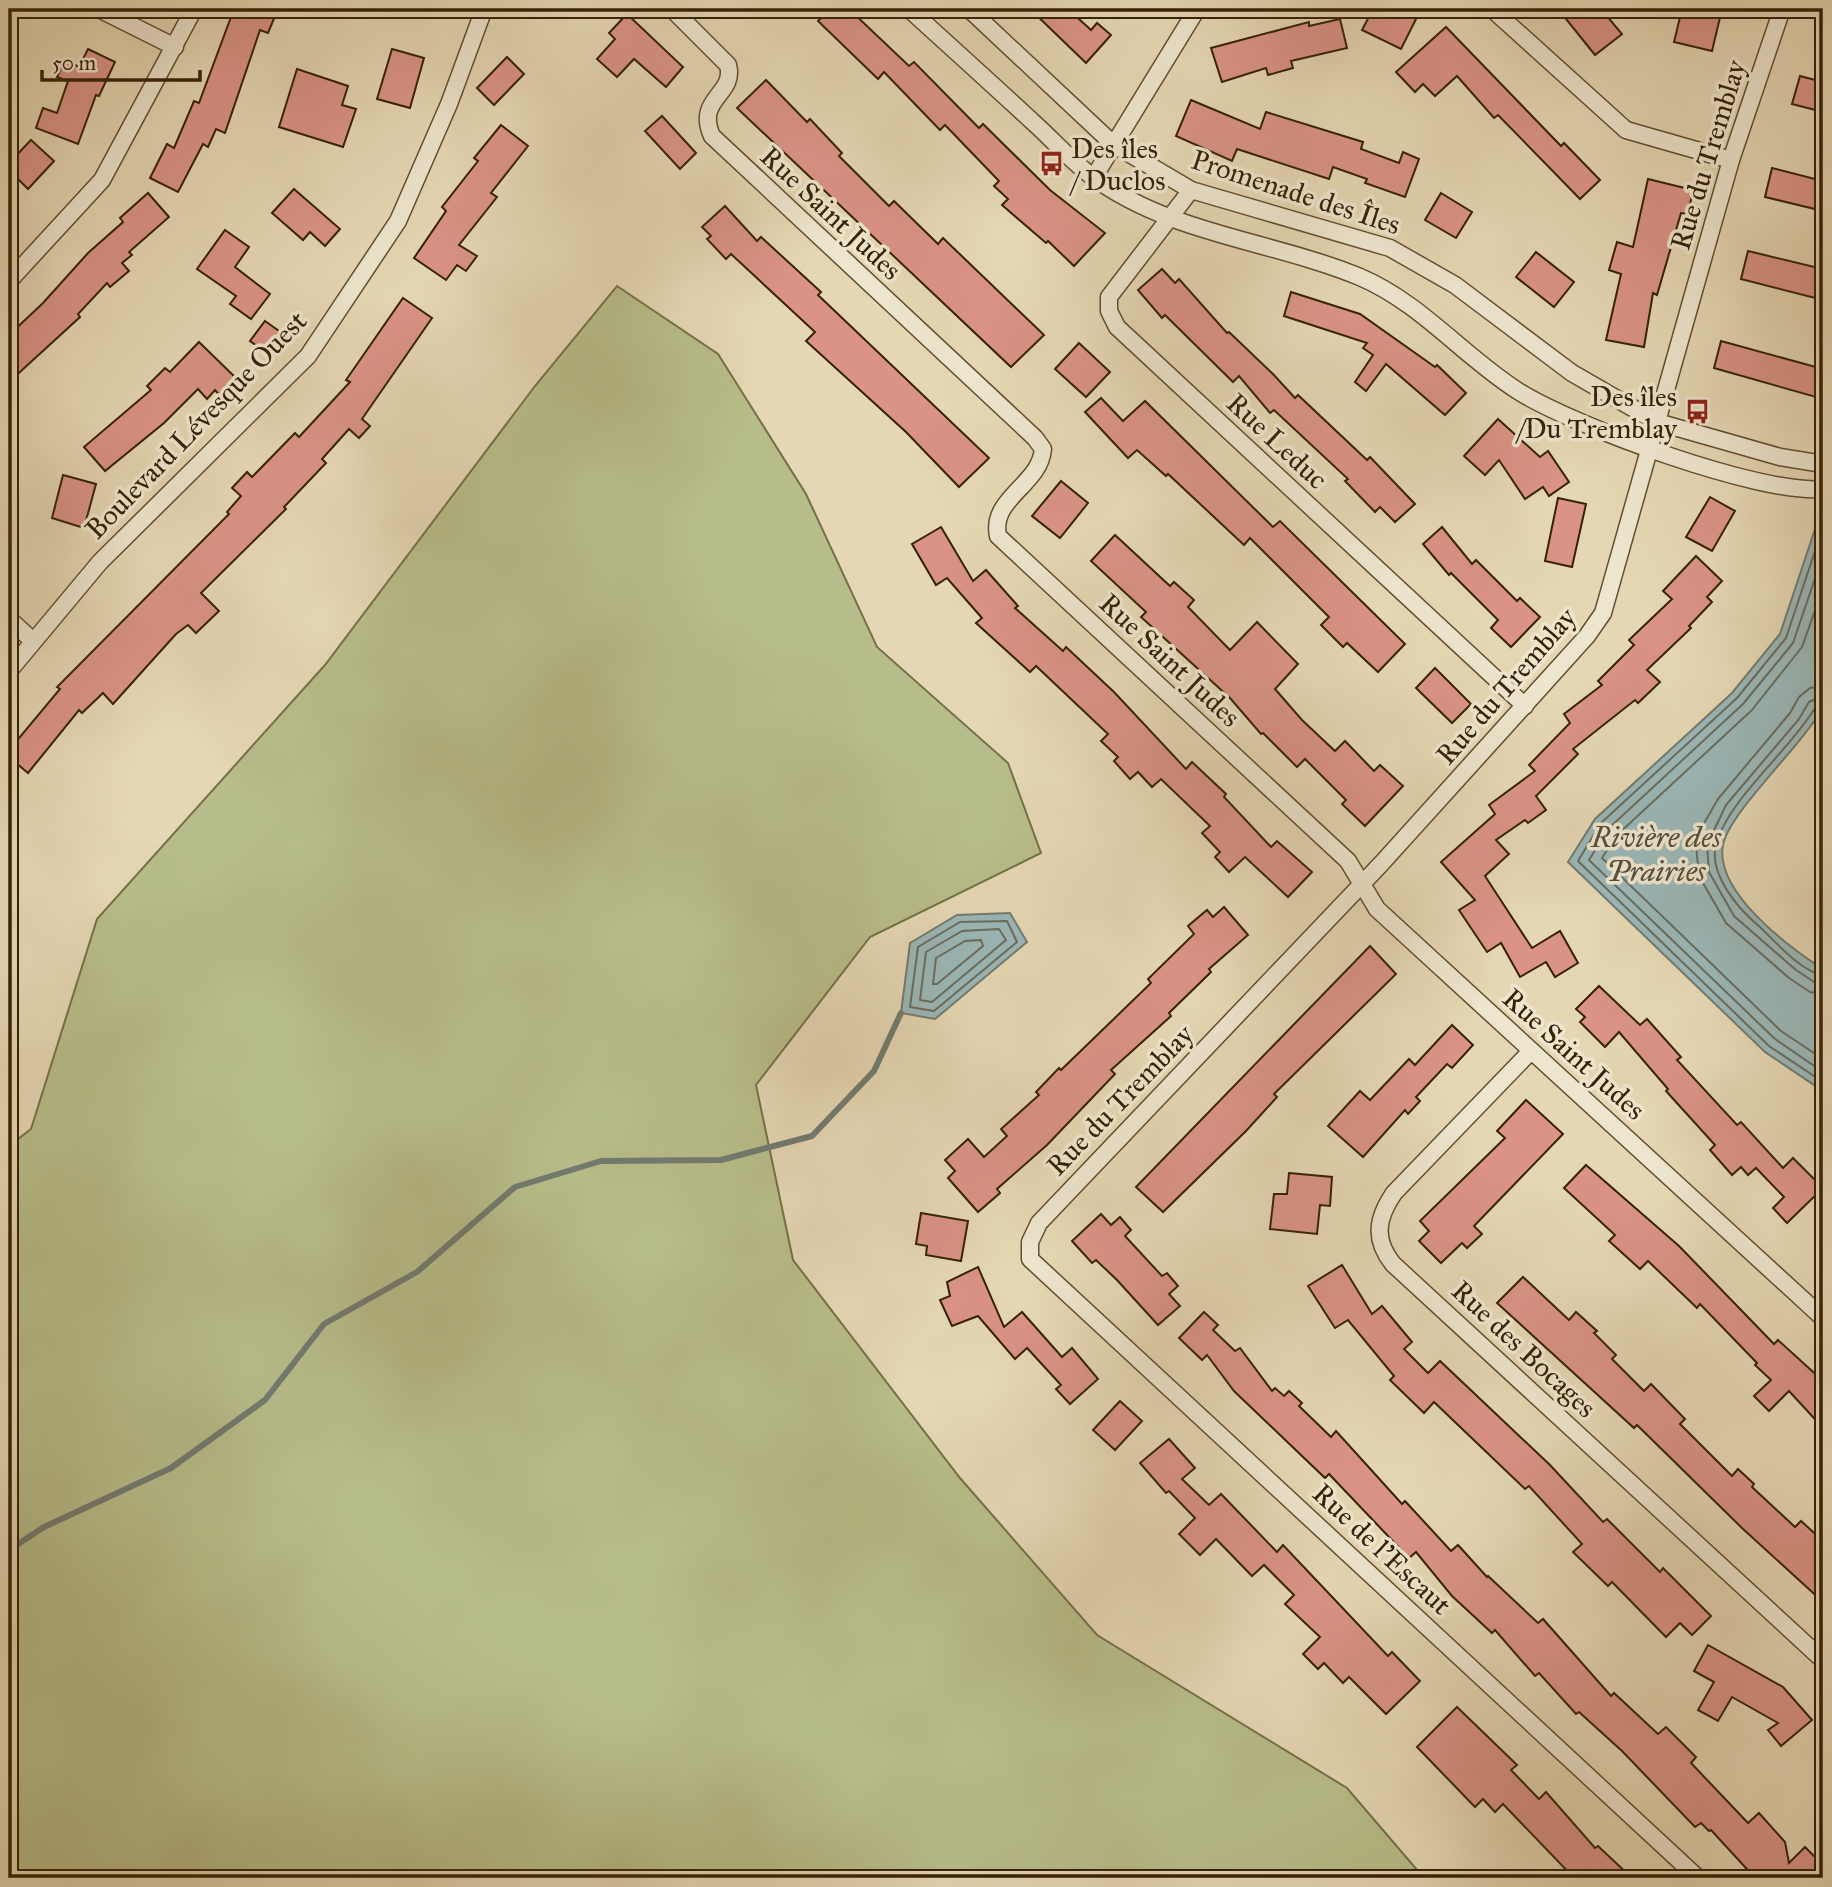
<svg xmlns="http://www.w3.org/2000/svg" width="1832" height="1887" font-family="'IM FELL Great Primer',serif">
	<style>
		.green { fill: #b7bd8a; stroke: #767048; stroke-width: 2 }
		.water { fill: #9bb7b7; stroke: #727b70; stroke-width: 2 }
		.lines { fill: none; stroke-linecap: round; stroke-linejoin: round }
		.shore { stroke: #686c5e; stroke-width: 2 }
		.stream { stroke: #727b70; stroke-width: 6 }
		.building { fill: #da9386; stroke: #352205; stroke-width: 2 }
		.street-casing { stroke: #614f30; stroke-width: 19 }
		.street { stroke: #eee5ce; stroke-width: 16 }
		.labels { text-anchor: middle; dominant-baseline: central; stroke-width: 7; stroke-linejoin: round; paint-order: stroke }
		.poi-label { font-size: 28px; fill: #352205; stroke: #eee5ce; text-anchor: start }
		.street-label { font-size: 28px; fill: #352205; stroke: #eee5ce }
		.water-label { font-size: 30px; font-style: italic; fill: #544f3a; stroke: #eee5ce }
	</style>
	<rect width="100%" height="100%" fill="#e5d7b3"/>
	<filter id="stains"><feTurbulence type="fractalNoise" baseFrequency=".00286" numOctaves="4"/><feColorMatrix values="0 0 0 0 .2 0 0 0 0 .09 0 0 0 0 .02 0 0 0 .5 -.17"/></filter>
	<radialGradient id="worn" r=".72"><stop offset=".6" stop-color="#630" stop-opacity="0"/><stop offset="1" stop-color="#630" stop-opacity=".3"/></radialGradient>
	<path class="green" d="M617 286 718 354 806 494 877 647 1008 763 1041 853 870 937 756 1085 793 1260 960 1478 1097 1635 1347 1788 1424 1878H9V1146L31 1129 97 919 325 665 535 386Z"/>
	<g class="water">
		<path d="M1823 505V707C1803 745 1729 812 1723 845 1714 892 1789 947 1823 969V1091L1765 1052 1568 862 1595 819 1732 693 1780 634Z"/>
		<path d="M1010 913 1027 942 935 1019 901 1013 910 943 957 915Z"/>
	</g>
	<g class="lines">
		<g class="shore">
			<path d="M1823 527 1786 638 1737 698 1601 823 1578 861 1769 1046 1823 1082"/>
			<path d="M1823 555 1793 643 1743 704 1608 829 1589 860 1775 1039 1823 1072"/>
			<path d="M1823 588 1802 647 1752 710 1616 836 1602 858 1781 1031 1823 1059"/>
			<path d="M1823 686 1810 688 1799 697 1790 713 1718 799 1699 832 1696 845 1699 876 1726 923 1789 978 1810 992 1823 994"/>
			<path d="M1823 696 1809 702 1799 719 1726 805 1707 845 1709 872 1734 916 1796 970 1814 982 1823 984"/>
			<path d="M1823 705 1815 708C1789 751 1732 796 1717 841 1706 872 1738 909 1760 927 1776 942 1801 972 1823 975"/>
			<path d="M1007 921 1017 942 934 1011 910 1007 918 947 960 922Z"/>
			<path d="M999 929 1006 940 932 1002 920 1000 926 952 962 931Z"/>
			<path d="M981 940 983 946 937 984H933L936 958 965 941Z"/>
		</g>
		<path class="stream" d="M9 1550 44 1527 171 1468 265 1400 324 1324 417 1272 515 1187 601 1161 721 1160 812 1136 874 1071 901 1013"/>
	</g>
	<g class="building">
		<path d="M234 9H278L268 33 260 30 225 133 216 129 208 147 203 144 178 192 150 178 167 144 174 148 194 101 199 103Z"/>
		<path d="M831 9H849L909 66 914 62 979 128 983 124 1050 190 1105 233 1074 266 1048 241 1046 243 1002 205 1008 199 994 186 999 181 945 125 940 130 884 72 878 79 818 21Z"/>
		<path d="M1030 9H1068L1091 30 1097 23 1111 35 1086 63Z"/>
		<path d="M1373 9H1421L1401 49 1362 30Z"/>
		<path d="M1558 9H1601L1622 34 1595 55Z"/>
		<path d="M1682 9H1722L1712 51 1674 42Z"/>
		<path d="M627 14 683 67 666 87 634 59 617 77 597 59 615 39 609 33Z"/>
		<path d="M1340 19 1347 48 1291 61 1293 68 1268 75 1266 68 1222 82 1211 48 1309 22V26Z"/>
		<path d="M1446 27 1561 146 1564 143 1600 180 1580 199 1498 115 1494 118 1457 76 1435 96 1423 84 1415 92 1396 72Z"/>
		<path d="M88 49 115 62 99 96 96 95 78 144 36 128 43 108 57 113 68 81 57 77 65 60 79 67Z"/>
		<path d="M392 49 424 58 410 108 377 99Z"/>
		<path d="M507 57 524 74 494 105 477 88Z"/>
		<path d="M297 69 348 86 342 105 356 109 343 147 279 127Z"/>
		<path d="M1800 76 1823 82V112L1792 104Z"/>
		<path d="M766 80 807 122 810 119 842 153 839 156 889 206 894 201 938 244 943 238 1044 335 1011 367 737 108Z"/>
		<path d="M1191 100 1260 129 1266 112 1363 142 1361 149 1399 163 1403 152 1419 159 1405 197 1365 183 1367 179 1333 167 1329 179 1237 149 1232 161 1176 136Z"/>
		<path d="M662 116 696 153 680 169 645 131Z"/>
		<path d="M501 125 528 146 491 193 497 197 459 245 477 256 466 271 457 265 446 280 414 258 446 211 442 207 478 161 474 158Z"/>
		<path d="M31 140 54 161 28 189 9 170V163Z"/>
		<path d="M1772 168 1823 181V211L1765 197Z"/>
		<path d="M1648 179 1693 190 1688 214 1681 213 1657 295 1653 293 1644 347 1606 340 1621 274 1609 270 1617 242 1633 247Z"/>
		<path d="M294 189 340 229 325 246 310 232 303 240 272 213Z"/>
		<path d="M148 193 169 217 129 252 132 255 122 263 129 271 110 287 107 283 78 314 80 317 9 382V335L43 303 88 253 123 222 120 218Z"/>
		<path d="M1441 193 1472 212 1456 238 1425 220Z"/>
		<path d="M725 206 757 241 761 237 821 292 818 295 989 458 959 487 906 432 806 341 815 332 731 254 726 259 707 239 711 236 702 227Z"/>
		<path d="M225 230 249 247 235 267 270 294 251 319 230 304 236 296 197 269Z"/>
		<path d="M1748 251 1823 269V300L1741 279Z"/>
		<path d="M1536 252 1574 282 1554 307 1516 277Z"/>
		<path d="M1162 269 1175 283 1179 279 1227 333 1229 332 1273 374 1295 398 1298 395 1367 460 1370 457 1415 504 1395 522 1380 507 1375 512 1345 481 1348 479 1274 410 1270 413 1239 376 1233 382 1165 315 1162 318 1138 290Z"/>
		<path d="M1291 292 1360 314 1435 367 1437 365 1466 393 1445 415 1386 364 1366 391 1355 382 1373 355 1363 348 1367 343 1284 316Z"/>
		<path d="M403 298 432 318 362 419 370 426 359 438 349 429 322 459 326 463 284 507 286 509 201 593 219 611 196 633 188 625 176 634 113 704 103 693 82 713 79 710 28 773 9 757V750L60 689 57 687 229 514 227 512 241 496 232 488 247 472 252 477 295 433 299 437 350 382 346 380Z"/>
		<path d="M265 321 286 336 271 356 250 341Z"/>
		<path d="M1721 341 1823 369V399L1714 368Z"/>
		<path d="M199 342 237 379 220 396 215 390 207 399 198 389 164 423 105 471 84 447 151 390 147 386 165 368 170 372Z"/>
		<path d="M1079 343 1110 372 1086 397 1055 369Z"/>
		<path d="M1101 398 1123 421 1145 401 1273 527 1280 521 1405 644 1378 672 1347 643 1343 647 1321 625 1329 617 1250 538 1244 545 1168 474 1166 476 1137 450 1128 458 1085 412Z"/>
		<path d="M1498 419 1540 457 1548 451 1569 482 1549 496 1543 487 1525 499 1499 460 1485 475 1464 456Z"/>
		<path d="M63 475 96 484 84 528 52 518Z"/>
		<path d="M1061 481 1088 503 1060 538 1032 516Z"/>
		<path d="M1710 497 1735 511 1712 551 1686 537Z"/>
		<path d="M1558 498 1586 504 1572 567 1545 561Z"/>
		<path d="M941 527 973 581 986 570 1018 606 1015 608 1063 651 1066 647 1114 692 1186 769 1192 762 1226 794 1224 797 1271 847 1277 841 1312 872 1288 897 1245 857 1229 872 1215 857 1220 852 1202 833 1210 826 1161 779 1152 787 1138 772 1130 779 1114 761 1118 757 1101 741 1108 734 1036 666 1030 672 976 623 982 618 947 578 936 585 912 544Z"/>
		<path d="M1442 527 1472 564 1476 560 1517 601 1520 598 1540 617 1511 647 1491 628 1498 620 1451 573 1449 575 1423 544Z"/>
		<path d="M1115 535 1170 586 1174 582 1194 600 1188 607 1230 650 1257 622 1298 664 1275 689 1302 720 1335 751 1345 741 1374 771 1380 765 1403 786 1365 826 1342 804 1346 800 1305 759 1297 767 1263 733 1261 734 1230 698 1141 617 1146 612 1091 561Z"/>
		<path d="M1696 556 1722 581 1707 597 1712 602 1689 626 1691 628 1647 670 1660 682 1638 703 1635 700 1573 749 1578 754 1536 796 1546 810 1528 823 1525 820 1496 840 1509 854 1485 876 1532 948 1560 931 1578 963 1555 977 1546 962 1520 977 1501 943 1487 952 1459 910 1475 900 1441 862 1495 814 1489 805 1535 771 1529 765 1570 723 1564 714 1602 685 1598 681 1634 645 1629 640 1672 599 1663 591Z"/>
		<path d="M1435 668 1471 704 1452 723 1416 688Z"/>
		<path d="M1224 907 1248 935 1209 969 1211 972 1169 1013 1171 1016 1111 1070 1115 1074 1047 1145 997 1189 1000 1193 978 1212 948 1178 955 1171 945 1160 968 1139 984 1157 1007 1136 1001 1129 1039 1095 1036 1092 1059 1068 1061 1070 1151 983 1148 979 1194 934 1188 926 1207 910 1213 917Z"/>
		<path d="M1370 946 1396 974 1274 1094 1277 1097 1246 1131 1163 1212 1136 1187Z"/>
		<path d="M1599 986 1640 1025 1647 1019 1681 1057 1677 1060 1737 1125 1741 1122 1783 1168 1793 1158 1823 1188 1787 1223 1773 1208 1784 1197 1756 1168 1748 1175 1741 1167 1732 1175 1710 1150 1715 1145 1666 1091 1668 1089 1619 1032 1605 1047 1580 1022 1585 1017 1576 1009Z"/>
		<path d="M1452 1025 1473 1045 1452 1068 1447 1064 1416 1097 1420 1101 1408 1114 1405 1110 1363 1157 1328 1126 1360 1091 1370 1100 1409 1059 1415 1065Z"/>
		<path d="M1526 1100 1563 1134 1474 1226 1482 1234 1467 1248 1462 1243 1441 1263 1419 1241 1429 1231 1420 1221 1505 1138 1497 1131Z"/>
		<path d="M1586 1165 1679 1246 1774 1344 1778 1340 1823 1381V1428L1789 1391 1769 1411 1754 1396 1771 1380 1755 1365 1757 1363 1700 1304 1697 1308 1648 1261 1640 1269 1609 1241 1615 1235 1564 1188Z"/>
		<path d="M1289 1173 1332 1177 1330 1206 1320 1205 1317 1234 1270 1229 1274 1194H1287Z"/>
		<path d="M921 1213 968 1221 961 1261 926 1255 927 1246 916 1244Z"/>
		<path d="M1101 1214 1111 1225 1120 1217 1131 1230 1125 1236 1162 1276 1167 1273 1178 1286 1169 1294 1180 1306 1158 1325 1117 1280 1096 1260 1092 1263 1072 1241Z"/>
		<path d="M1342 1265 1372 1314 1382 1306 1412 1342 1404 1349 1428 1373 1440 1361 1550 1465 1603 1522 1607 1519 1660 1572 1663 1568 1711 1616 1692 1635 1680 1623 1666 1637 1612 1582 1608 1586 1573 1552 1582 1544 1529 1486 1525 1489 1434 1402 1424 1413 1390 1380 1394 1376 1348 1320 1335 1328 1308 1286Z"/>
		<path d="M978 1267 1004 1327 1022 1312 1062 1357 1072 1348 1098 1379 1070 1404 1056 1389 1061 1385 1027 1348 1015 1359 978 1316 952 1326 940 1300 950 1296 947 1282Z"/>
		<path d="M1523 1277 1569 1320 1576 1312 1597 1331 1594 1333 1616 1355 1612 1359 1644 1391 1651 1384 1685 1419 1680 1424 1732 1476 1738 1469 1754 1484 1752 1487 1795 1527 1801 1521 1823 1541V1602L1743 1529 1637 1425 1634 1428 1497 1303Z"/>
		<path d="M1204 1312 1218 1325 1213 1330 1235 1351 1240 1348 1272 1391 1275 1388 1284 1396 1289 1391 1302 1403 1299 1406 1331 1437 1336 1431 1402 1504 1405 1501 1451 1551 1458 1545 1487 1577 1488 1576 1538 1623 1543 1619 1611 1696 1614 1693 1658 1734 1666 1727 1696 1757 1691 1763 1748 1823 1759 1813 1785 1842 1789 1863 1805 1847 1823 1865 1811 1878H1755L1711 1830 1709 1831 1701 1823 1695 1827 1622 1751 1579 1712 1576 1714 1539 1673 1535 1676 1495 1630 1492 1633 1452 1596 1416 1552 1409 1558 1329 1474 1325 1478 1234 1391 1207 1355 1202 1360 1179 1338Z"/>
		<path d="M1120 1401 1142 1421 1115 1450 1093 1430Z"/>
		<path d="M1169 1439 1195 1468 1182 1479 1209 1505 1221 1494 1277 1552 1283 1545 1388 1656 1392 1652 1420 1681 1386 1714 1349 1677 1343 1683 1324 1663 1318 1669 1303 1654 1320 1637 1285 1604 1294 1595 1264 1565 1252 1576 1216 1539 1200 1555 1179 1534 1195 1518 1169 1491 1166 1493 1140 1463Z"/>
		<path d="M1708 1645 1783 1687 1812 1720 1781 1746 1768 1730 1778 1723 1732 1697 1718 1721 1698 1710 1714 1682 1694 1671Z"/>
		<path d="M1457 1707 1517 1765 1511 1770 1539 1799 1546 1792 1595 1848 1598 1846 1632 1878H1574L1503 1804 1495 1812 1483 1799 1475 1807 1417 1747Z"/>
	</g>
	<g class="lines">
		<defs>
			<g id="street">
				<path d="M99 9 175 47"/>
				<path d="M672 9 728 65C736 95 695 98 712 136L1035 438 1043 449C1040 485 990 498 998 536L1348 861 1377 909 1823 1318"/>
				<path d="M909 9C951 47 993 85 1034 123 1054 141 1072 162 1093 177 1170 234 1273 241 1360 277 1421 303 1463 356 1518 391 1573 426 1761 495 1823 489"/>
				<path d="M969 9 1113 144 1191 190 1390 248 1455 285 1572 373 1657 422 1780 457 1823 464"/>
				<path d="M1492 9 1626 130 1731 160"/>
				<path d="M1094 177 1197 9"/>
				<path d="M1191 190 1109 297V311L1117 327 1525 706"/>
				<path d="M9 281 102 180 194 9"/>
				<path d="M9 619 33 641"/>
				<path d="M9 671 100 562 308 356 398 221 449 104 484 9"/>
				<path d="M1531 1051 1394 1193C1377 1218 1373 1239 1393 1264L1823 1660"/>
				<path d="M1698 1878 1030 1259V1242L1039 1223 1381 864 1587 636 1603 613 1731 160 1782 9"/>
			</g>
		</defs>
		<use href="#street" class="street-casing"/>
		<use href="#street" class="street"/>
	</g>
	<defs>
		<symbol id="bus-bare" viewBox="-9 -9 18 18"><path d="M-5-6H5V4H4V6H2V4H-2V6H-4V4H-5ZM-3.5-4V0h7V-4ZM-3.5 1.2v1.5H-2V1.2ZM2 1.2v1.5H3.5V1.2Z" fill="#8f2418" stroke="#eee5ce" stroke-width="2.5" paint-order="stroke"/></symbol>
	</defs>
	<g fill-rule="evenodd">
		<use href="#bus-bare" x="1034" y="146" width="35" height="35"/>
		<use href="#bus-bare" x="1680" y="394" width="35" height="35"/>
	</g>
	<g class="labels">
		<g class="poi-label">
			<text x="1071" y="148">Des îles<tspan x="1071" dy="32">/ Duclos</tspan></text>
			<text x="1677" y="396" text-anchor="end">Des îles<tspan x="1677" dy="32">/Du Tremblay</tspan></text>
		</g>
		<g class="street-label">
			<text transform="translate(1708 155) rotate(-73)">Rue du Tremblay</text>
			<text transform="translate(1296 192) rotate(18)">Promenade des Îles</text>
			<text transform="translate(831 213) rotate(43)">Rue Saint Judes</text>
			<text transform="translate(196 425) rotate(-46)">Boulevard Lévesque Ouest</text>
			<text transform="translate(1277 441) rotate(43)">Rue Leduc</text>
			<text transform="translate(1170 660) rotate(43)">Rue Saint Judes</text>
			<text transform="translate(1506 686) rotate(-49)">Rue du Tremblay</text>
			<text transform="translate(1574 1054) rotate(42)">Rue Saint Judes</text>
			<text transform="translate(1120 1100) rotate(-46)">Rue du Tremblay</text>
			<text transform="translate(1524 1349) rotate(43)">Rue des Bocages</text>
			<text transform="translate(1382 1549) rotate(43)">Rue de l'Escaut</text>
		</g>
		<g class="water-label">
			<text x="1656" y="837">Rivière des<tspan x="1656" dy="34">Prairies</tspan></text>
		</g>
	</g>
	<rect width="1832" height="1887" fill="none" stroke="#e5d7b3" stroke-width="35"/>
	<rect x="10" y="10" width="1811" height="1866" fill="none" stroke="#352205" stroke-width="3.5"/>
	<rect x="18" y="18" width="1797" height="1852" fill="none" stroke="#352205" stroke-width="2"/>
	<path d="M42 70v10h158v-10" fill="none" stroke="#352205" stroke-width="3.5"/>
	<text x="52" y="70" font-size="21" fill="#352205" stroke="#eee5ce" stroke-width="5" paint-order="stroke">50 m</text>
	<rect width="100%" height="100%" filter="url(#stains)"/>
	<rect width="100%" height="100%" fill="url(#worn)"/>
</svg>
